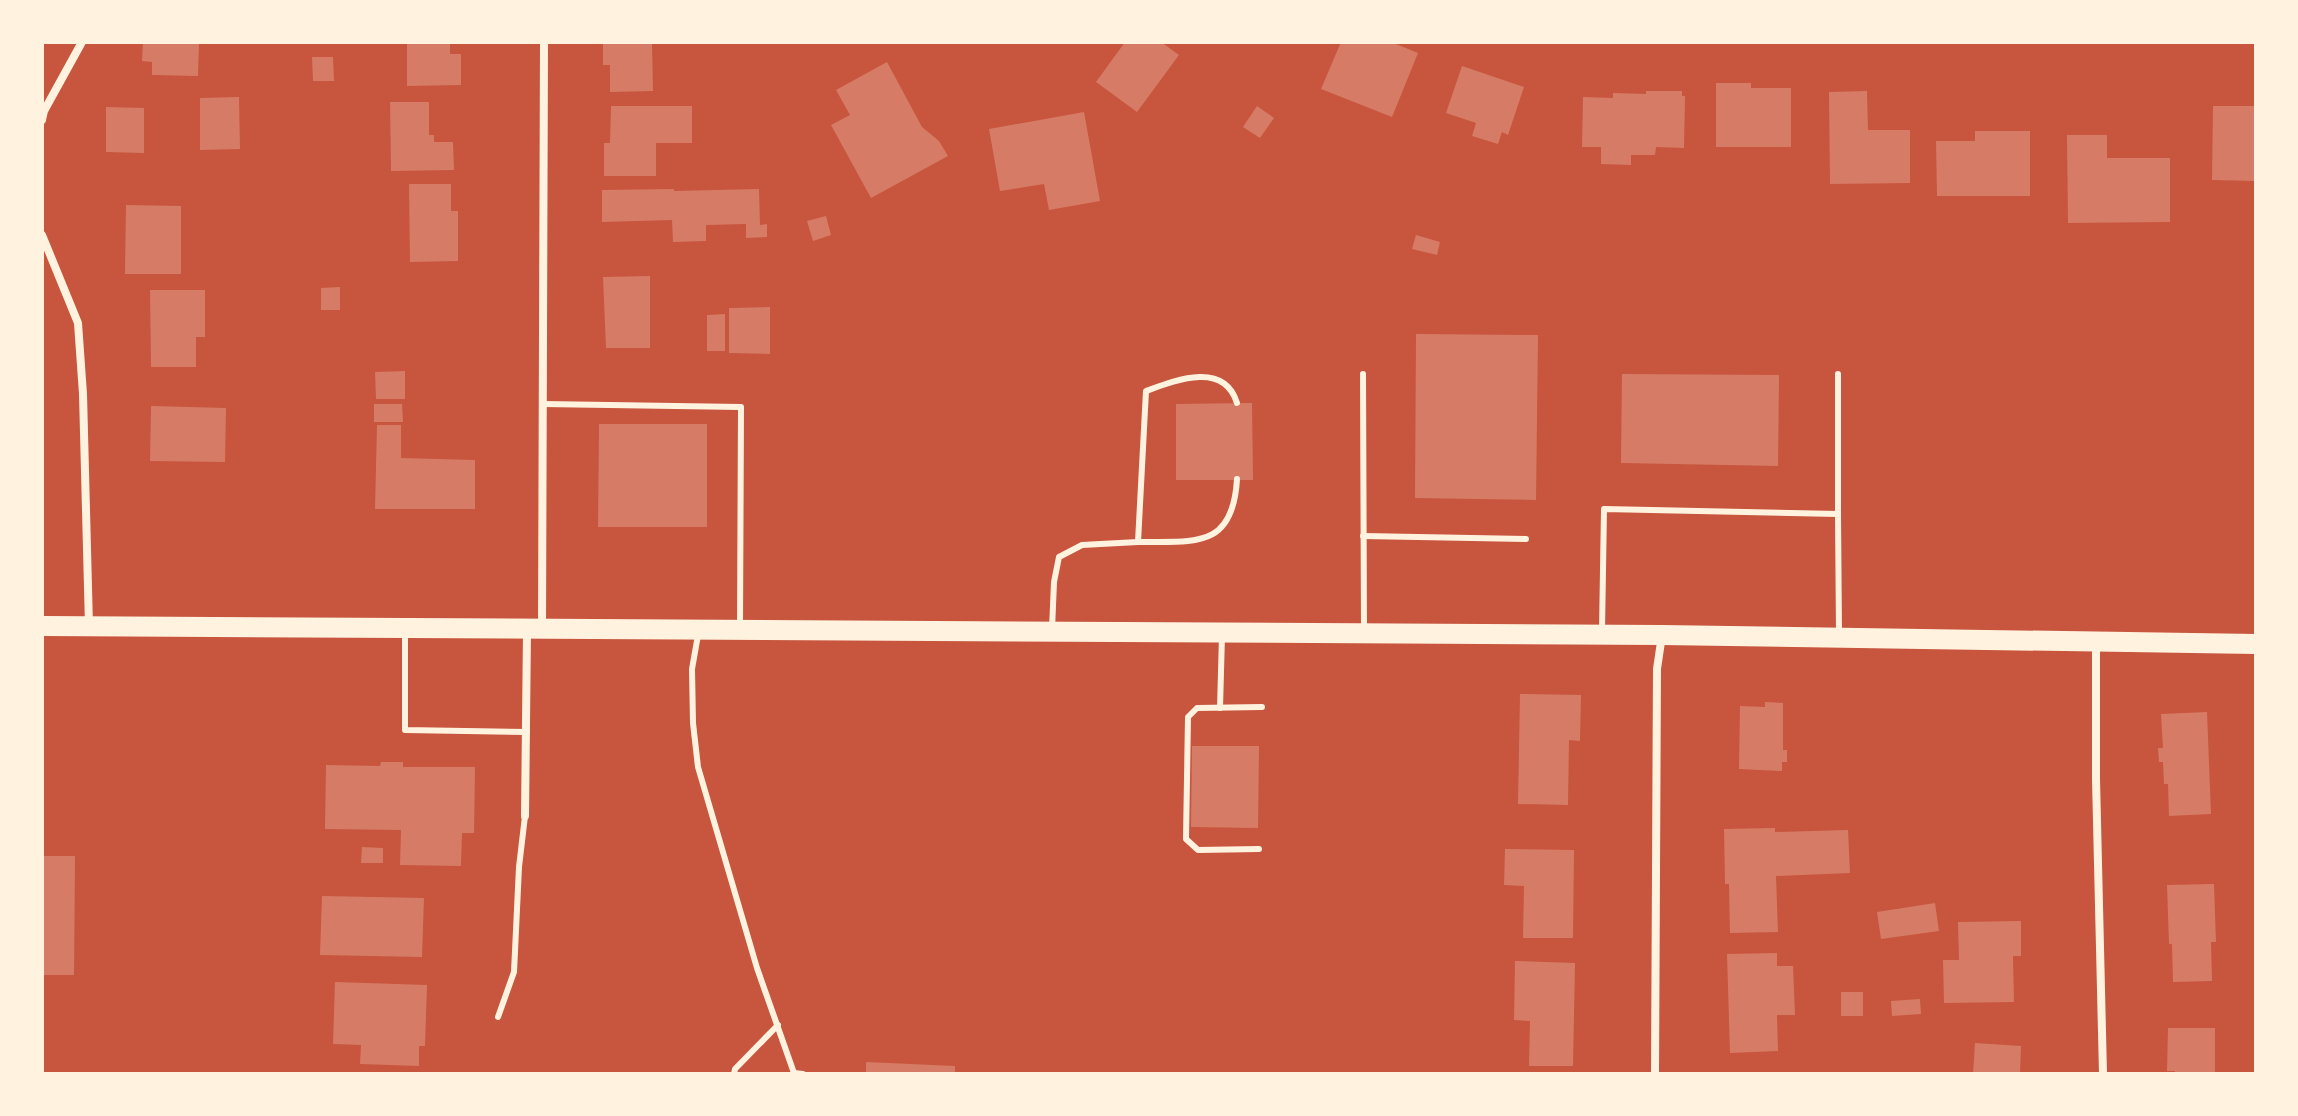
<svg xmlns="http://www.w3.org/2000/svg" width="2298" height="1116" font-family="Commissioner,sans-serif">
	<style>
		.building { fill: #d67c66 }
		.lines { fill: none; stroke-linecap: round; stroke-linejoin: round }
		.service { stroke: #fff3e0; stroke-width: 6 }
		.minor { stroke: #fff3e0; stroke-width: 8 }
		.primary { stroke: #fff3e0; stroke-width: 20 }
	</style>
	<rect width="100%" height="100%" fill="#c8553d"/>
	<g class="building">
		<path d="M143 42H199L198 76 152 75V62L142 61Z"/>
		<path d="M407 42H450V54H461V85L407 86Z"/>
		<path d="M603 42H652L653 91 610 92V65H603Z"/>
		<path d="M1125 42H1161L1179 55 1137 112 1096 82Z"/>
		<path d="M1341 42H1391L1418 53 1392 117 1321 89Z"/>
		<path d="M312 57H333L334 81H313Z"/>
		<path d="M887 62 922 127 939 141 948 156 871 198 831 125 850 115 836 90Z"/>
		<path d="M1462 66 1524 87 1508 135 1502 132 1498 144 1472 136 1476 123 1446 113Z"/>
		<path d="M1716 83H1751V88H1791V147H1716Z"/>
		<path d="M1646 91H1682V96H1685L1684 148 1656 147 1655 155H1631V165L1601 164V147H1582L1583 97 1613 98V93L1646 94Z"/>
		<path d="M1867 91 1868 130H1910V183L1830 184 1829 92Z"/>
		<path d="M239 97 240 149 200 150V98Z"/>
		<path d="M390 102H429V135H434V142H453L454 170 391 171Z"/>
		<path d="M611 106H692V143H656V176H604V143H610Z"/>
		<path d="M1257 106 1274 118 1260 138 1243 127Z"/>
		<path d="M2213 106H2256V181L2212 180Z"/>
		<path d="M106 107 144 108V153L106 152Z"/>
		<path d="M1084 112 1100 201 1049 210 1044 184 1000 191 989 129Z"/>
		<path d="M1975 131H2030V196H1937L1936 141H1975Z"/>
		<path d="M2067 135H2107V158H2170V222L2068 223Z"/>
		<path d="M409 184H451V211H458V261L410 262Z"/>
		<path d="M674 189V191L759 189 760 225 767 224V237L746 238V224L706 225V241L673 242 672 220 602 222V190Z"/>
		<path d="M126 205 181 206V274H125Z"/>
		<path d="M826 216 831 235 813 241 807 221Z"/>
		<path d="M1416 235 1440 242 1437 255 1412 249Z"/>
		<path d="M650 276V348H606L603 277Z"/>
		<path d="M340 287V310H321V288Z"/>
		<path d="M150 290H205V337H196V367H151Z"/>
		<path d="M770 307V354L729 353V308Z"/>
		<path d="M725 314V351H707V315Z"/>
		<path d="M1416 334 1538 335 1536 500 1415 498Z"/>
		<path d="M405 371V399H376L375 372Z"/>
		<path d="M1622 374 1779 375 1778 466 1621 463Z"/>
		<path d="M1252 403 1253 480H1176V404Z"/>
		<path d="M374 404H402L403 422H374Z"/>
		<path d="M151 406 226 408 225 462 150 461Z"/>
		<path d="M599 424H707V527H598Z"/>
		<path d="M377 425H401V458L475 460V509H375Z"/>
		<path d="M1520 694 1581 695 1580 741 1569 740 1568 805 1518 804Z"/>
		<path d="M1765 702 1783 703V750H1787V762H1782V771L1739 769 1740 706 1765 707Z"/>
		<path d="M2207 712 2211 814 2169 816 2168 784H2164L2163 762H2159L2158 748H2163L2161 714Z"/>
		<path d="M1192 746H1259L1258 828 1191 827Z"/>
		<path d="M381 762H403V767H475L474 833H462L461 866 400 865 401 830 325 829 326 765 380 766Z"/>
		<path d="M1775 828V832L1848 830 1850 873 1776 876 1778 932 1730 933 1729 884H1725L1724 829Z"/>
		<path d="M362 847 383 848V863H361Z"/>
		<path d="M1505 849 1574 850 1573 938H1523L1524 886 1504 885Z"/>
		<path d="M42 856H75L74 975H42Z"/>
		<path d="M2214 884 2216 942H2211L2212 981 2173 982 2172 944H2169L2167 885Z"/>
		<path d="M322 896 424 898 422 957 320 955Z"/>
		<path d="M1935 903 1939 931 1881 939 1877 912Z"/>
		<path d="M2021 921V956H2013L2014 1002 1944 1003 1943 960H1959L1958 922Z"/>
		<path d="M1777 953V966H1793L1795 1015H1777L1778 1051 1730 1053 1727 954Z"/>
		<path d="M1515 961 1575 963 1573 1066H1529L1530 1021 1514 1020Z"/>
		<path d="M335 982 427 985 425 1046H419V1066L360 1064 361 1045 333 1044Z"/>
		<rect x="1841" y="992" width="22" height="24"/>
		<path d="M1920 999 1921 1014 1892 1016 1891 1001Z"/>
		<path d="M2168 1028H2215V1074H2175V1071H2167Z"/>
		<path d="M1975 1043 2021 1046 2020 1074H1973Z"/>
		<path d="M866 1062 955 1066V1074H866Z"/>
	</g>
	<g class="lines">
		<g class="service">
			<path d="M1363 374 1364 630"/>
			<path d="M1838 374V514"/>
			<path d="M543 404 741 407 740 627"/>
			<path d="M1363 536 1526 539"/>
			<path d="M1138 542C1194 541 1233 550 1237 479"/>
			<path d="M1052 629 1054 582 1059 557 1082 545 1138 542 1146 391C1176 380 1224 361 1237 403"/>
			<path d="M1602 631 1604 509 1838 514 1839 634"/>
			<path d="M405 633V730L527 732"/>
			<path d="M698 635 692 669 693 723 698 767 757 968 794 1073 803 1074"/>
			<path d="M1220 708 1222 635"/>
			<path d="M1259 849 1198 850 1186 839 1188 717 1197 708 1262 707"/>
			<path d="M498 1017 514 972 519 867 525 816"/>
			<path d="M734 1074 735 1069 778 1025"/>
		</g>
		<g class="minor">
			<path d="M42 120 44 111 82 42"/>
			<path d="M42 235 78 323 83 394 89 626"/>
			<path d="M542 629 544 42"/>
			<path d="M2096 643V779L2103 1074"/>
			<path d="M525 816 527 631"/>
			<path d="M1655 1074 1657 669 1662 635"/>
		</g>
		<path class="primary" d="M42 626 1662 635 2256 644"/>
	</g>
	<rect width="2298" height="1116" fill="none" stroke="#fff3e0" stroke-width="88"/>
</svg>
